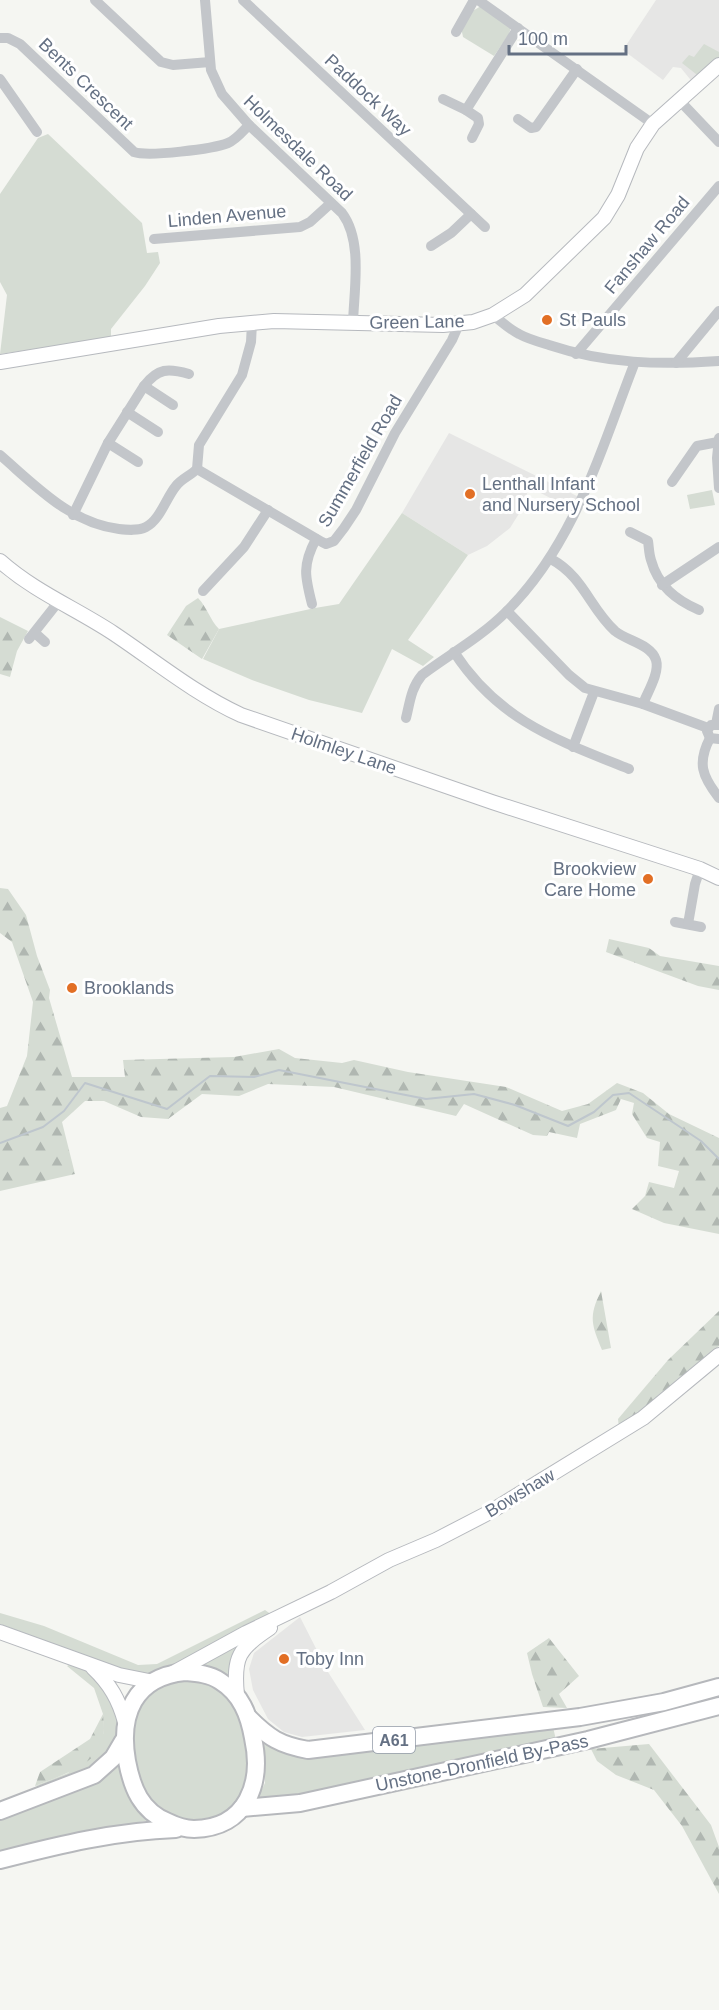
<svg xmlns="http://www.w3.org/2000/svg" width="719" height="2010" font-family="Arial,sans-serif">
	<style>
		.built { fill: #e6e6e5 }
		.green { fill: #d5dcd3 }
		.forest { fill: url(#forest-firs) }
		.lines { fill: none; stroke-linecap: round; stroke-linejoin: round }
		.stream { stroke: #bec6cd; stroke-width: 2 }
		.major-casing { stroke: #b6b9be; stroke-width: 16 }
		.highway-casing { stroke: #b6b8bc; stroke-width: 20 }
		.minor { stroke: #c3c6ca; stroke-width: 10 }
		.major { stroke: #fff; stroke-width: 14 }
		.highway { stroke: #fff; stroke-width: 16 }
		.poi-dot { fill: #e26f25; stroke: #fff; stroke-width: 2 }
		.labels { text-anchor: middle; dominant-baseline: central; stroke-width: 6; stroke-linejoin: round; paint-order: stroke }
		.shield { fill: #fff; stroke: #929ba8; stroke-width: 1.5 }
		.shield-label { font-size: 16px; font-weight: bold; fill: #647083 }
		.street-label { font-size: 18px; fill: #647083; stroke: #fff }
		.poi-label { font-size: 18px; fill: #647083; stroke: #fff; text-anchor: start }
	</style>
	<defs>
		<pattern id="forest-firs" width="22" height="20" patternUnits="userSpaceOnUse" patternTransform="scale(1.5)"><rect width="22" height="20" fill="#d5dcd3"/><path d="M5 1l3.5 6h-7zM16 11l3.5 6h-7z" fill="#b0b7b1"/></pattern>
	</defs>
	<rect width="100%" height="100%" fill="#f5f6f2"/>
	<g class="built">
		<path d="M656 0H719V66L694 84 681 68 673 67 663 80 623 50Z"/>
		<path d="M449 433 579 497 573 510 533 489 528 491 520 512 510 528 487 546 468 555 402 513Z"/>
		<path d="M300 1617 328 1672 365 1730 302 1737 284 1732 268 1719 253 1690 249 1669 254 1653Z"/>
	</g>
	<g class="green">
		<path d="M481 6 511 27 509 34 494 56 463 37 461 27 471 12Z"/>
		<path d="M704 44 719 52V59L698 75 696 74 682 63 689 55 694 57Z"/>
		<path d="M48 134 142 223 147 253 158 252 160 263 145 286 111 329V338L0 354 7 295 0 282V194L38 138Z"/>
		<path d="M712 490 715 505 690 509 687 495Z"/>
		<path d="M402 513 468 555 408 640 434 657 423 666 392 649 362 713 309 700 252 680 203 659 219 629 315 608 339 604Z"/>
		<path d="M265 1610 272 1615 171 1667 149 1675 135 1674 0 1624V1613L44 1626 138 1665 157 1664Z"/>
		<path d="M248 1638C236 1652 229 1661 228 1680L199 1666Z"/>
		<path d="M74 1662 87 1668 116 1705 119 1724 115 1744 90 1768 57 1784 35 1786 68 1773 104 1733 103 1714 94 1688 67 1666Z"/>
		<path d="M185 1679 213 1684 226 1694 239 1708 250 1745V1784L227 1815 192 1825 154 1809 139 1785 130 1730 140 1704 149 1694 171 1682Z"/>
		<path d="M553 1727 556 1740 292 1799 255 1803 265 1783 264 1739 309 1756 368 1752Z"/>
		<path d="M118 1756 126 1792 150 1820 54 1838 0 1855V1816Z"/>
	</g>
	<g class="forest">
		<path d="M198 598C207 607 210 620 219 629L202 659 167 635 186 606Z"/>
		<path d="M0 617 28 631 17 651 10 677 0 674Z"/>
		<path d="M0 888 8 889 26 915 37 956 50 990 49 998 72 1077H125L123 1060 234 1057 279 1049 295 1058 342 1063 354 1060 408 1072 506 1087 562 1111 588 1104 617 1083 643 1093 669 1114 719 1138V1234L664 1223 632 1209 645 1196 649 1182 674 1188 679 1171 658 1166 660 1142 647 1138 632 1114 634 1103 621 1099 616 1110 580 1124 577 1138 549 1132 547 1136 533 1135 464 1104 456 1116 334 1087 268 1084 239 1096 202 1094 168 1119 141 1117 104 1101H85L62 1122 75 1174 0 1191V1108L7 1106 27 1056 33 1002 12 942 0 933Z"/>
		<path d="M609 939 649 948 660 956 719 966V990L698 986 606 952Z"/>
		<path d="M601 1291 611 1348 602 1350C592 1325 588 1317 601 1291Z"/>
		<path d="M719 1311V1346L637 1415 619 1428 618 1419 668 1360Z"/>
		<path d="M549 1638 579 1676 559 1694 567 1708 543 1707 532 1674 527 1653Z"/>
		<path d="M103 1714C104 1723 105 1734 102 1743 96 1765 55 1778 35 1786L40 1772 90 1739Z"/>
		<path d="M649 1744 711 1825 719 1847V1894L682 1826 654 1790 616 1775 597 1761 591 1749Z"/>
	</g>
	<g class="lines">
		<path class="stream" d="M0 1143 43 1127 64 1111 85 1083 167 1109 210 1076 254 1077 279 1070 426 1099 474 1094 515 1105 568 1126 594 1112 613 1095 629 1093 701 1141 719 1159"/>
		<defs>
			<g id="major">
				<path d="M0 362 219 326 274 321 443 325 473 322 493 315 525 295 604 218 618 195 637 148 653 124 719 65"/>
				<path d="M0 561C35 592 75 608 113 633 155 661 195 694 241 715L492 802 700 869 719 878"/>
				<path d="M0 1632 119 1675 154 1682"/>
				<path d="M93 1668C110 1684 119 1700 125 1722"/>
				<path d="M173 1673 246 1633 331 1592 389 1560 436 1540 490 1512 643 1418 719 1355"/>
				<path d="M237 1695C233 1656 239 1649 270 1628"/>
			</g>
			<g id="highway">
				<path d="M185 1672C197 1673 210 1674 220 1681 241 1694 249 1715 253 1738 263 1783 247 1828 194 1829 184 1829 176 1826 168 1822 141 1811 132 1788 127 1761 119 1715 134 1677 185 1672Z"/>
				<path d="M249 1718C269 1738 280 1745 308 1750L580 1717 664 1702 719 1687"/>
				<path d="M242 1808 300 1803 588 1740 719 1706"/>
				<path d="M0 1811 94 1775 113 1758 123 1741"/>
				<path d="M0 1860C59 1845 115 1831 176 1829"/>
			</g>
		</defs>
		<use href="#major" class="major-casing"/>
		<use href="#highway" class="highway-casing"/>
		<g class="minor">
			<path d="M95 0 161 62 173 65 210 62"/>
			<path d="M205 0 211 70 222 94 249 125 342 213C363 241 354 289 353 323"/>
			<path d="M243 0 485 227"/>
			<path d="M478 0 653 124"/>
			<path d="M456 32 474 0"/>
			<path d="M0 38H8L20 44 134 152C148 157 213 149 228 143 236 140 243 131 249 125"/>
			<path d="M0 79 37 132"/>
			<path d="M443 99 466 110 478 118 479 124 472 138"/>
			<path d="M679 100 719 142"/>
			<path d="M466 110 518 28"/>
			<path d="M518 119 531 128 536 127 577 69"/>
			<path d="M154 239 300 227 310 222 331 203"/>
			<path d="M431 246 451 233 471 214"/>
			<path d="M493 315C502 322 509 329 519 334 528 339 539 342 549 345 606 364 660 365 719 361"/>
			<path d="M576 354 719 186"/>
			<path d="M676 363 719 311"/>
			<path d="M144 386 173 405"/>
			<path d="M127 412 158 432"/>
			<path d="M719 438 717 458 719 488"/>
			<path d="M108 443 138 462"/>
			<path d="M0 455C36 486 70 523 119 529 128 530 138 531 146 527 160 520 166 498 176 486 181 479 190 476 197 469L199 445 242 375 251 342 252 323"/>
			<path d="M197 469 322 542 326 544 334 541 344 528 356 510 395 433 452 340 459 324"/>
			<path d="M672 482 697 446 718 442"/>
			<path d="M73 515 108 443 144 386C158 368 168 368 189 374"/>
			<path d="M630 532 648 541C649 548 649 554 651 560 658 586 676 600 699 610"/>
			<path d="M551 559C584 577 589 607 615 631 627 641 651 644 656 660 660 673 647 693 643 704"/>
			<path d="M662 585 719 547"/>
			<path d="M203 591 244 547 268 510"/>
			<path d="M312 604C305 577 302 565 316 539"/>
			<path d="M507 611 569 675 585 688 643 704 708 728"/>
			<path d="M35 633 45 642"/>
			<path d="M29 639 59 601"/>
			<path d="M454 652C499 721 557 740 629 769"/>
			<path d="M406 718C410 702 411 688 422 675 450 654 481 637 506 612 575 544 601 449 635 362"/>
			<path d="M716 724 719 709"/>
			<path d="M719 725H711L707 731 710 738 719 739"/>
			<path d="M710 738C697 763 702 776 719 798"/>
			<path d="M573 747 594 692"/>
			<path d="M675 922 701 927"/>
			<path d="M688 924 695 884 700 869"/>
		</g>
		<use href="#major" class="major"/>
		<use href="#highway" class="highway"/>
	</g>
	<g class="poi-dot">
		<circle cx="547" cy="320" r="6"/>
		<circle cx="470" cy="494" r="6"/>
		<circle cx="648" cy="879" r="6"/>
		<circle cx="72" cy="988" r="6"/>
		<circle cx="284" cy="1659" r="6"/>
	</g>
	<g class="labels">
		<rect class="shield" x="373" y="1727" width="42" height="26" rx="4.5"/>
		<g class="shield-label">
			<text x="394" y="1740">A61</text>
		</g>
		<g class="street-label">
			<text transform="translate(86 84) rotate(44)">Bents Crescent</text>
			<text transform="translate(368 95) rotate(43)">Paddock Way</text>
			<text transform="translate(298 148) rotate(44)">Holmesdale Road</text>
			<text transform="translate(227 216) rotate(-5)">Linden Avenue</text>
			<text transform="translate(647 245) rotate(-50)">Fanshaw Road</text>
			<text transform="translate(417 322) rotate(-1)">Green Lane</text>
			<text transform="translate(360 461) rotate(-60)">Summerfield Road</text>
			<text transform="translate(344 751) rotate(19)">Holmley Lane</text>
			<text transform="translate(520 1493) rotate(-31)">Bowshaw</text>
			<text transform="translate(482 1763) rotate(-12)">Unstone-Dronfield By-Pass</text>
		</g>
		<g class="poi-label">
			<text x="559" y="320">St Pauls</text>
			<text x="482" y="484">Lenthall Infant<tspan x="482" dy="21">and Nursery School</tspan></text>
			<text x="636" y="869" text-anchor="end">Brookview<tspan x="636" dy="21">Care Home</tspan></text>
			<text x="84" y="988">Brooklands</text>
			<text x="296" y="1659">Toby Inn</text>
		</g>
	</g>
	<path d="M509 45v9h117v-9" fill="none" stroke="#647083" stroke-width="3"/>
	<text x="518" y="45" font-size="18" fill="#647083" stroke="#ffffff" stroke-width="4.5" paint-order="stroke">100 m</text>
</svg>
